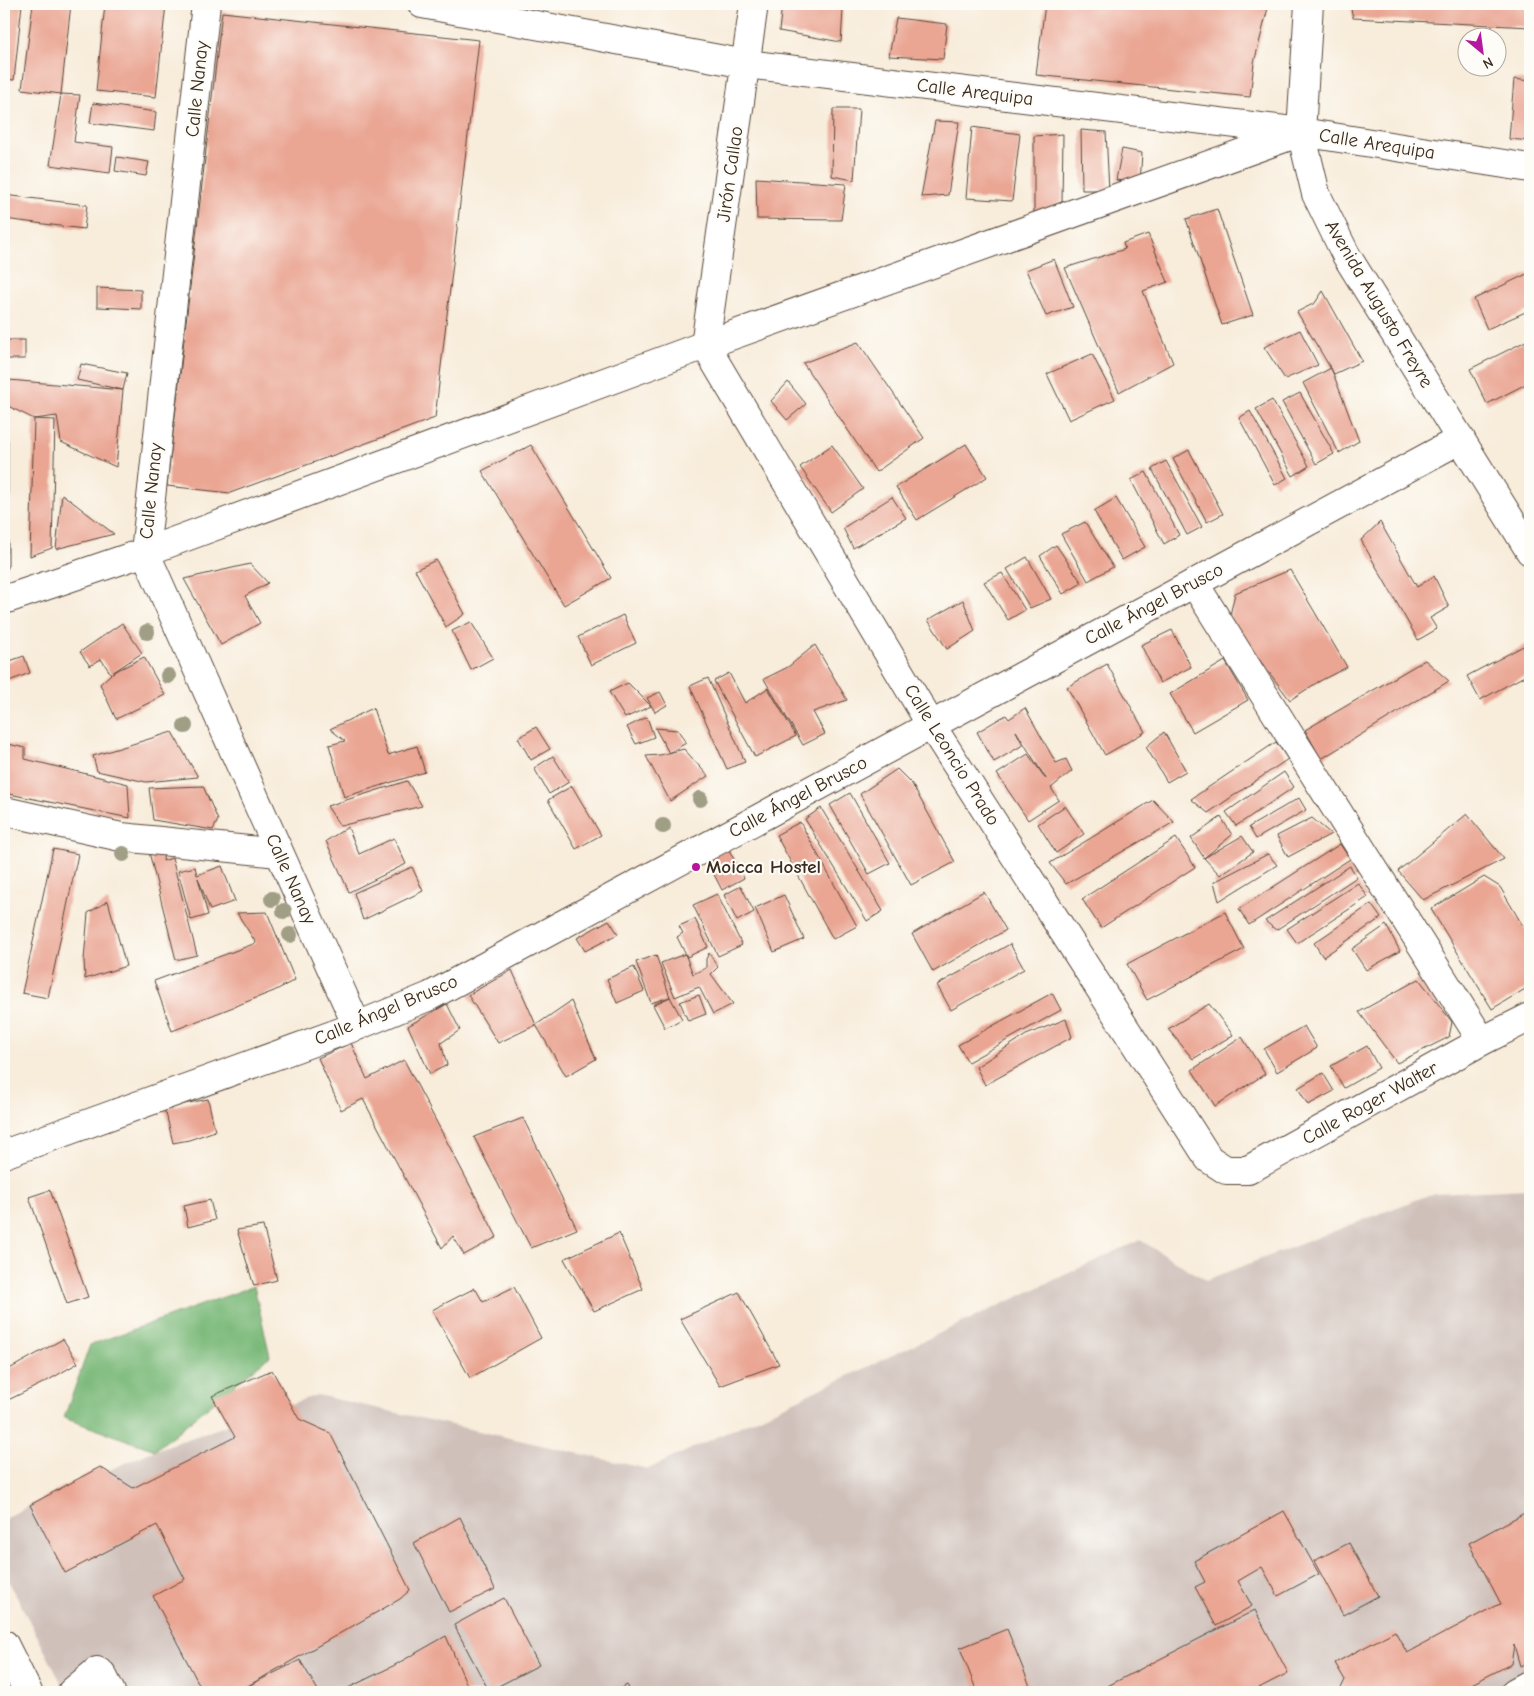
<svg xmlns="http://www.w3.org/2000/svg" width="1534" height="1696" font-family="'Comic Neue',sans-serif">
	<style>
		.industrial { fill: #cfc0ba }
		.forest { fill: #7cba7a; stroke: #5c724c }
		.building { fill: #eaa593 }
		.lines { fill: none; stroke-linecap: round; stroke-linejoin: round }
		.minor-casing { stroke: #57473a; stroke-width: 30 }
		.major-casing { stroke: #57473a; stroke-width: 30 }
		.minor { stroke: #fff; stroke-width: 28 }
		.major { stroke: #fff; stroke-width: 28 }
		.tree { fill: #a09e85 }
		.poi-dot { fill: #b5179e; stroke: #fdfcf7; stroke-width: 2 }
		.labels { text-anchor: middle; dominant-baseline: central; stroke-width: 4.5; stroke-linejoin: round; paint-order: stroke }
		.street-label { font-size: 19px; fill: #3b2a1e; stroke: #fdfcf7 }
		.poi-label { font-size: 19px; font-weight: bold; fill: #3b2a1e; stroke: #fdfcf7; text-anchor: start }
	</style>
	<rect width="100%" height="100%" fill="#fdfcf7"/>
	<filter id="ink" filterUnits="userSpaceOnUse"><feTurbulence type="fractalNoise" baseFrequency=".02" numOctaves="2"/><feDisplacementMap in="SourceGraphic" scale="10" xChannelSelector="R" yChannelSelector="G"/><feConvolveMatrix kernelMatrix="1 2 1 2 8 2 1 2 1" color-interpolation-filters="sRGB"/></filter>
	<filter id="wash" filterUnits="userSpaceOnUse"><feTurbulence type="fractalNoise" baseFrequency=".0096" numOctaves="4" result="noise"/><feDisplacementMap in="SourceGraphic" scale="20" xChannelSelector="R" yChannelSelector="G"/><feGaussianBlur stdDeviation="1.12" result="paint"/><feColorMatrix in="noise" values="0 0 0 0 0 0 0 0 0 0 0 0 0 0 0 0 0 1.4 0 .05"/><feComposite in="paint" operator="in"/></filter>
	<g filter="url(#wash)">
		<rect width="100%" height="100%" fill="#f8ecda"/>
		<path class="industrial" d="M1530 1189V1692H66L4 1572V1519L30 1505 155 1450 317 1395 648 1469 1140 1240 1206 1280 1434 1193Z"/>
		<path class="forest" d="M254 1286 270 1356 155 1450 64 1418 90 1345Z"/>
		<g id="blocks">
			<g class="building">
				<path d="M4 4H22L14 80 4 79Z"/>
				<path d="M33 4H71L61 94 22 89Z"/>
				<path d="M105 4H166L156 97 96 91Z"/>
				<path d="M782 4 843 9 841 42 779 31Z"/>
				<path d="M1045 4H1269L1254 63 1250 97 1036 75Z"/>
				<path d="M1350 4H1530V27L1353 18Z"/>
				<path d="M222 12 479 40 435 418 230 493 167 486Z"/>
				<path d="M896 18 947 24 943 59 889 56Z"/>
				<path d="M1514 79 1530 81V141L1509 139Z"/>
				<path d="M61 94 80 95 74 142 113 147 110 173 50 165Z"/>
				<path d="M93 103 156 112 154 131 90 123Z"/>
				<path d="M833 109H859L854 180 832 176Z"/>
				<path d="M935 121 959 122 948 195 921 197Z"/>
				<path d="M972 127 1020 134 1012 201 966 198Z"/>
				<path d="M1081 130 1106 132 1109 190H1082Z"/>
				<path d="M1063 134 1062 202 1034 214V136Z"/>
				<path d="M1122 149 1142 153 1140 183 1116 180Z"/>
				<path d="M117 157 149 162 146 176 115 171Z"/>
				<path d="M756 178 846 184 841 220 757 219Z"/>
				<path d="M4 195 87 205 84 229 4 219Z"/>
				<path d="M1217 209 1253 315 1222 325 1186 219Z"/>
				<path d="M1148 234 1168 282 1143 291 1173 363 1119 392 1065 268 1125 249 1123 243Z"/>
				<path d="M1054 259 1073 307 1046 316 1026 270Z"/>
				<path d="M1529 273 1530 310 1487 329 1474 299Z"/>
				<path d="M97 288 141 290V309L97 307Z"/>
				<path d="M1323 291 1362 361 1334 374 1297 312 1315 303Z"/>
				<path d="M1300 330 1318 365 1285 379 1264 347Z"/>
				<path d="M1530 339V382L1487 404 1470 369Z"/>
				<rect x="4" y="340" width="21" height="19"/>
				<path d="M858 342 924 438 876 472 803 363Z"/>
				<path d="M1092 354 1115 399 1069 420 1047 374Z"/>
				<path d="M81 364 127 373 123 390 77 380Z"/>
				<path d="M1331 368 1359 441 1339 453 1303 383Z"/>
				<path d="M9 380 123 390 116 467 61 442 57 416 34 419 55 420 52 548 30 556 34 419 6 405Z"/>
				<path d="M788 382 806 404 787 420 771 401Z"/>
				<path d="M1300 393 1334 454 1316 464 1282 402Z"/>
				<path d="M1272 400 1309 466 1293 476 1256 409Z"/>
				<path d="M1250 411 1287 478 1275 485 1239 418Z"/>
				<path d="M4 440H8V568L4 569Z"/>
				<path d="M966 444 987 477 917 520 896 487Z"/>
				<path d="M531 445 611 578 564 605 482 471Z"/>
				<path d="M832 445 863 489 831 512 800 467Z"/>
				<path d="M1189 450 1223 514 1207 522 1173 459Z"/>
				<path d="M1166 461 1202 527 1187 535 1152 469Z"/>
				<path d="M1146 472 1179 535 1164 544 1131 480Z"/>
				<path d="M62 494 114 534 56 549Z"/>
				<path d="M892 497 906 518 853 548 843 528Z"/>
				<path d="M1116 498 1145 547 1122 560 1094 511Z"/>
				<path d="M1085 522 1113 567 1088 581 1061 534Z"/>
				<path d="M1380 522 1417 587 1434 576 1449 607 1430 618 1437 629 1418 640 1361 540Z"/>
				<path d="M1056 545 1082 583 1063 594 1040 556Z"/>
				<path d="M1027 557 1051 599 1030 608 1007 569Z"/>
				<path d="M436 560 465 614 446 627 415 570Z"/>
				<path d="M250 564 268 583 245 596 260 623 221 645 184 579Z"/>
				<path d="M1290 570 1347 667 1318 682 1290 700 1229 620 1235 593Z"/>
				<path d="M1002 573 1025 610 1008 620 984 582Z"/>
				<path d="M963 600 975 631 947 649 928 620Z"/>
				<path d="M623 615 636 643 591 665 578 637Z"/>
				<path d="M471 622 493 658 471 670 452 631Z"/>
				<path d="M122 623 142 653 112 673 144 657 165 695 116 719 100 684 111 674 101 659 90 666 80 652Z"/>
				<path d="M1172 630 1191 667 1160 683 1141 645Z"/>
				<path d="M1527 644 1530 650V673L1480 700 1467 676Z"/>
				<path d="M815 645 847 700 813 712 825 734 803 745 764 679 788 667Z"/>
				<path d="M24 656 30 673 9 681 4 663Z"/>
				<path d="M1425 660 1449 681 1321 759 1305 730Z"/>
				<path d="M1225 661 1248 700 1193 732 1170 694Z"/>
				<path d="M1107 664 1145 732 1105 755 1067 687Z"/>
				<path d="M729 673 745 703 768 688 796 736 755 757 714 681Z"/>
				<path d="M708 678 745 762 727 769 690 686Z"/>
				<path d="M628 683 651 706 625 718 609 692Z"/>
				<path d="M660 692 667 705 655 712 647 698Z"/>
				<path d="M373 708 388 755 417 746 425 772 344 797 329 745 345 741 330 729Z"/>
				<path d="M1025 708 1056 763 1066 759 1072 771 1051 788 1059 800 1028 820 997 774 1028 754 1046 779 1016 731 1023 745 994 762 977 732 1006 715 1009 719Z"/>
				<path d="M647 717 654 737 636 744 627 727Z"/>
				<path d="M536 727 550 749 531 760 518 738Z"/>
				<path d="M655 728 678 730 686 743 669 753Z"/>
				<path d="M172 732 198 777 146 782 97 771 93 756Z"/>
				<path d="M1164 732 1186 771 1167 782 1146 747Z"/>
				<path d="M1276 742 1288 759 1208 813 1191 799Z"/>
				<path d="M4 743 25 748V759L128 784 130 818 4 793Z"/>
				<path d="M684 749 708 776 670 801 646 756 660 755Z"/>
				<path d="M553 756 569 782 549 794 534 768Z"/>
				<path d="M897 769 912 784 955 862 911 885 860 794Z"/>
				<path d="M1284 772 1294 787 1236 826 1226 812Z"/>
				<path d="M407 781 422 806 340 826 327 806Z"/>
				<path d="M203 786 218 820 213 830 153 820 149 788Z"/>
				<path d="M572 786 601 835 576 849 548 800Z"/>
				<path d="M850 793 890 863 869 874 830 805Z"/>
				<path d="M1299 798 1306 810 1256 839 1249 827Z"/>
				<path d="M1153 800 1174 822 1066 884 1050 863Z"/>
				<path d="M1065 806 1084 834 1056 853 1038 824Z"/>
				<path d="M821 808 883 911 867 921 805 819Z"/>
				<path d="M1467 814 1504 859 1423 900 1398 871Z"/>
				<path d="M1221 817 1232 835 1204 858 1191 838Z"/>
				<path d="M1312 818 1331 834 1288 857 1277 836Z"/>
				<path d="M800 822 857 926 833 939 776 835Z"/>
				<path d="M348 827 359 854 394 838 406 864 349 892 326 841Z"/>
				<path d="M1242 836 1253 852 1220 875 1204 858Z"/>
				<path d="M1176 838 1195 867 1101 928 1082 899Z"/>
				<path d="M1340 844 1350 859 1249 925 1239 909Z"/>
				<path d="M148 848 164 850 163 861 172 858 197 955 176 960Z"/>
				<path d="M728 848 744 878 722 890 706 859Z"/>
				<path d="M53 849 78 854 48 998 22 993Z"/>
				<path d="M1268 854 1277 865 1219 901 1214 882Z"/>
				<path d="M222 866 235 901 210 910 198 878 208 915 191 920 178 871 195 867 197 875Z"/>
				<path d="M1350 866 1357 877 1276 930 1265 921Z"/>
				<path d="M412 867 423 891 363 920 354 893Z"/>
				<path d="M1484 877 1500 887 1530 938V986L1492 1009 1431 909Z"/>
				<path d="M1358 883 1368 897 1297 943 1287 929Z"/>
				<path d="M741 886 754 912 737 921 724 895Z"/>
				<path d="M984 892 1006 930 933 972 912 934Z"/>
				<path d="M717 894 742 945 718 956 693 905Z"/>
				<path d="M784 895 804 939 774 952 755 908Z"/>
				<path d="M108 901 126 966 85 979 84 960 88 913Z"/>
				<path d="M1371 904 1381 918 1323 957 1314 943Z"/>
				<path d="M267 912 295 980 274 991 172 1031 154 981 256 943 237 913Z"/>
				<path d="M1225 912 1244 949 1147 1000 1127 964Z"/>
				<path d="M695 919 708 947 687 957 677 937 683 933 679 926Z"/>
				<path d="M609 920 618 934 585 951 577 938Z"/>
				<path d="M1386 925 1400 951 1366 970 1352 949Z"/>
				<path d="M1010 944 1024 969 951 1010 937 985Z"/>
				<path d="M709 953 718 967 711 974 733 1004 713 1014 699 987 675 997 661 963 685 954 693 974 706 968V959Z"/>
				<path d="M656 955 670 997 682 1019 665 1028 653 1005 670 997 651 1003 636 962Z"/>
				<path d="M634 967 644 991 617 1003 607 979Z"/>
				<path d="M512 970 536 1025 498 1043 468 995Z"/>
				<path d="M1419 979 1452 1022 1449 1037 1397 1063 1359 1012Z"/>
				<path d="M1052 993 1061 1010 968 1062 958 1045Z"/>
				<path d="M699 995 706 1014 688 1021 680 1002Z"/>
				<path d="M571 1001 596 1059 566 1076 536 1025Z"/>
				<path d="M447 1004 460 1030 441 1043 447 1065 430 1074 408 1026Z"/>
				<path d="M1209 1004 1233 1035 1193 1059 1168 1029Z"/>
				<path d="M1066 1019 1072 1037 985 1085 976 1067 1026 1035Z"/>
				<path d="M1304 1026 1317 1048 1277 1072 1264 1049Z"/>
				<path d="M1242 1037 1265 1074 1215 1106 1192 1070Z"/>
				<path d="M351 1043 367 1079 404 1060 497 1237 464 1255 453 1236 442 1248 363 1099 341 1110 318 1058Z"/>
				<path d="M1367 1046 1379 1068 1344 1088 1331 1066Z"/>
				<path d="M1323 1073 1334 1091 1308 1105 1298 1088Z"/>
				<path d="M208 1099 215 1131 189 1140 173 1143 166 1113 160 1109Z"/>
				<path d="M523 1118 577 1229 531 1248 474 1137Z"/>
				<path d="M50 1190 88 1297 67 1304 29 1197Z"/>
				<path d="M210 1200 215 1220 188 1227 184 1206Z"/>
				<path d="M263 1226 277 1280 254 1286 237 1230Z"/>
				<path d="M619 1233 643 1289 594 1311 564 1259Z"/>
				<path d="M514 1287 541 1338 470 1378 432 1310 475 1288 483 1302Z"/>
				<path d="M739 1292 779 1364 720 1386 680 1319Z"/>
				<path d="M63 1339 78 1363 47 1381 4 1402V1372Z"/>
				<path d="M272 1370 299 1419 330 1433 410 1590 400 1599 246 1687 300 1660 319 1692H203L153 1596 185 1579 157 1525 65 1573 30 1505 100 1467 133 1488 235 1437 212 1396Z"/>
				<path d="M1530 1510V1661L1520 1666 1514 1645 1511 1664 1456 1692H1339L1345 1680 1335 1663 1395 1631 1407 1653 1495 1606 1501 1604 1469 1543Z"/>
				<path d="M1284 1511 1319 1574 1278 1596 1262 1567 1238 1581 1252 1606 1216 1626 1195 1587 1205 1582 1194 1561Z"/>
				<path d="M460 1517 495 1589 449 1612 414 1543Z"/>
				<path d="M1349 1543 1378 1596 1343 1615 1314 1561Z"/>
				<path d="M504 1598 539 1665 489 1691 454 1625Z"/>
				<path d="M1255 1610 1288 1673 1251 1692H1096Z"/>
				<path d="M1007 1629 1030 1686 1015 1692H977L960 1648Z"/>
				<path d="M446 1636 470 1692H340L393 1666Z"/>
				<path d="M627 1685 631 1692H613Z"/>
			</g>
		</g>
	</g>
	<g filter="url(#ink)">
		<use href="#blocks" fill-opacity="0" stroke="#57473a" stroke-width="1"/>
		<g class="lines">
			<defs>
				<g id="minor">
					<path d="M206 4 145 552 357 1026"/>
					<path d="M422 4 746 64 1301 132 1530 168"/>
					<path d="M754 4 705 345 931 725 1209 1159 1226 1170H1248L1482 1041 1530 1017"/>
					<path d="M1194 583 1482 1041"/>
					<path d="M4 600 145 552 705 345 1301 132"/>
					<path d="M4 811 121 837 279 853"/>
					<path d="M4 1154 357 1026 430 996 1461 439"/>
					<path d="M72 1692 97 1671 102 1674 111 1692"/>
					<path d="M1515 1692 1530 1684"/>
				</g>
				<g id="major">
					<path d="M1309 4 1301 132 1316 194 1346 255 1530 551"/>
					<path d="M4 1644 28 1692"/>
				</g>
			</defs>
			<use href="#minor" class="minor-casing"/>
			<use href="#major" class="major-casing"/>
			<use href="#minor" class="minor"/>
			<use href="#major" class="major"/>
		</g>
		<g class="tree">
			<circle cx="147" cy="632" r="8"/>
			<circle cx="168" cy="676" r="8"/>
			<circle cx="185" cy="726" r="8"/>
			<circle cx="700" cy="799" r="8"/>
			<circle cx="663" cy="826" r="8"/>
			<circle cx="123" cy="854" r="8"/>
			<circle cx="272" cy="899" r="8"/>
			<circle cx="284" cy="911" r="8"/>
			<circle cx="290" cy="935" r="8"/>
		</g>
	</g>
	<circle class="poi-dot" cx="696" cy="867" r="5"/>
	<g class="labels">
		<g class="street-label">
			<text transform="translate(197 89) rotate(-84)">Calle Nanay</text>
			<text transform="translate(975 92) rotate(7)">Calle Arequipa</text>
			<text transform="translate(1377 144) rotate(9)">Calle Arequipa</text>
			<text transform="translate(730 174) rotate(-82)">Jirón Callao</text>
			<text transform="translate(1379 304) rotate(59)">Avenida Augusto Freyre</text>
			<text transform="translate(151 491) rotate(-84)">Calle Nanay</text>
			<text transform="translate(1154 604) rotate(-28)">Calle Ángel Brusco</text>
			<text transform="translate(952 755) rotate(58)">Calle Leoncio Prado</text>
			<text transform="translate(798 797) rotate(-28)">Calle Ángel Brusco</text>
			<text transform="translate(291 879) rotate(66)">Calle Nanay</text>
			<text transform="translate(386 1010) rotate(-23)">Calle Ángel Brusco</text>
			<text transform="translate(1370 1103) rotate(-29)">Calle Roger Walter</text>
		</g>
		<g class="poi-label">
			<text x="706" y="867">Moicca Hostel</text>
		</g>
	</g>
	<rect width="1534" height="1696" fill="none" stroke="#fdfcf7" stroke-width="20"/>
	<g transform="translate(1482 52) rotate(151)"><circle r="24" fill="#fdfcf7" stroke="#afa8a0"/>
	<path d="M0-4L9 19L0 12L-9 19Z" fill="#b5179e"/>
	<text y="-8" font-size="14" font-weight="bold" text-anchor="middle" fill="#3b2a1e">N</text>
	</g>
</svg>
